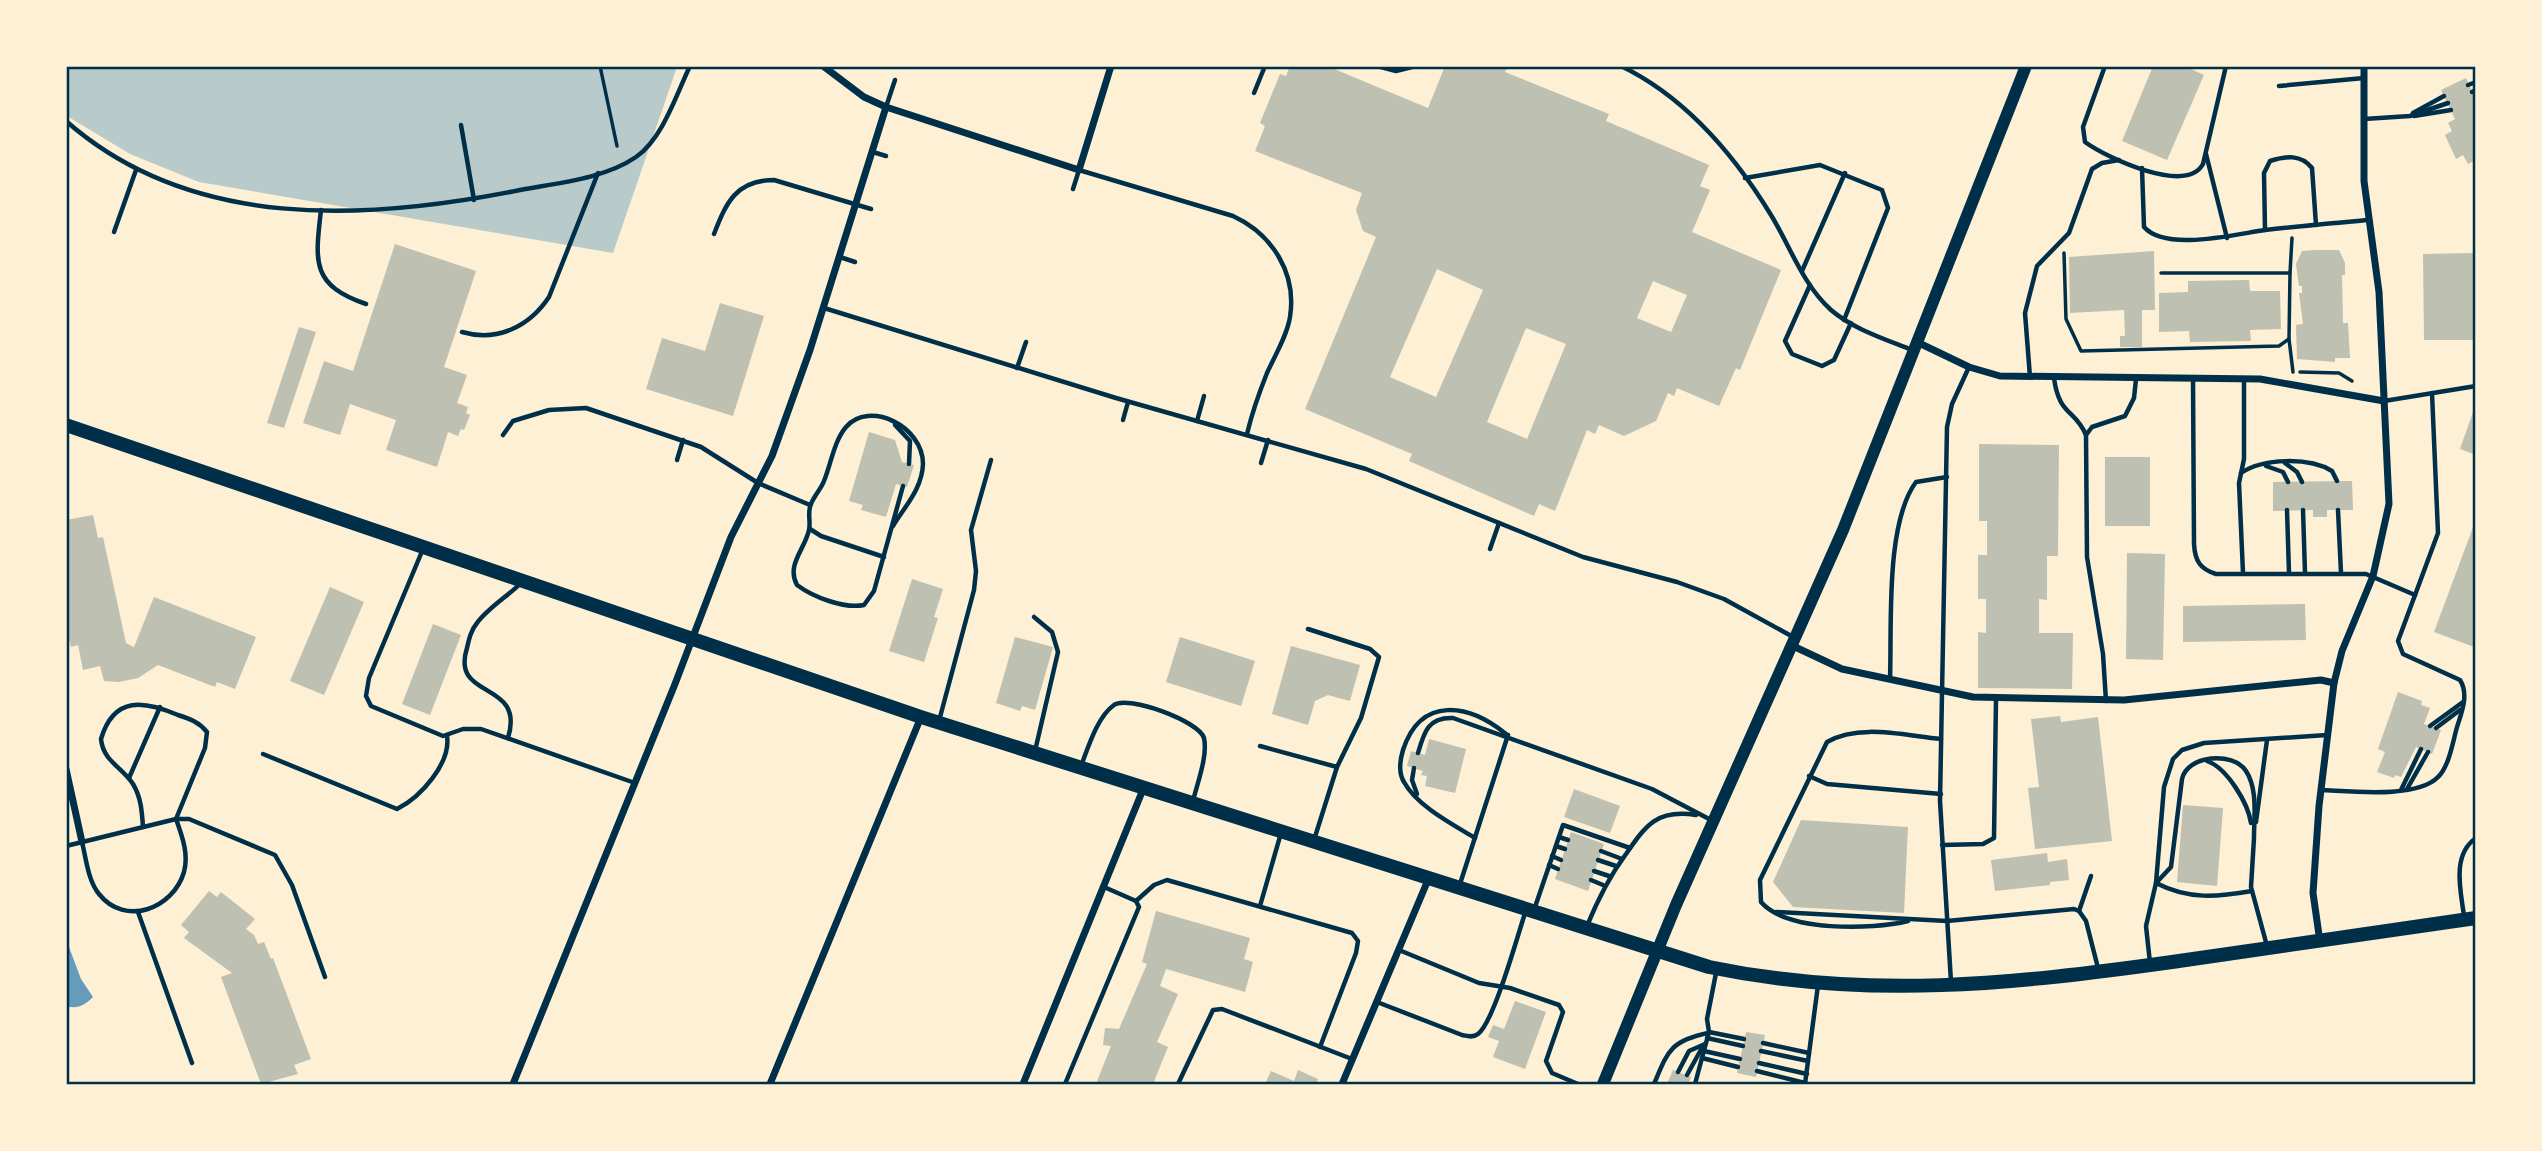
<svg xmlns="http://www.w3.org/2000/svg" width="2542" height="1151" font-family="'Fira Sans',sans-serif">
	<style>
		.green { fill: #b9caca }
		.water { fill: #669bbc }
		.building { fill: #bec0b2; fill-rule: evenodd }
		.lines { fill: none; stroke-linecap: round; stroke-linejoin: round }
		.path { stroke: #003049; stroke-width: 3.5 }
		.service { stroke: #003049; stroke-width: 4.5 }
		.minor { stroke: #003049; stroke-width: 7 }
		.secondary { stroke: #003049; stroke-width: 12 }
		.primary { stroke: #003049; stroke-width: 14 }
		.neatline { fill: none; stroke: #003049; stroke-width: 2.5 }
	</style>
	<rect width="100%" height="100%" fill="#fdf0d5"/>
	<path class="green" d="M66 67H677L613 253 199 182 130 154 67 116Z"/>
	<path class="water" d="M66 939 81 979 93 997C86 1004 77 1010 67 1006Z"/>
	<g class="building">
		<path d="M1290 66H1327L1428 108 1445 66H1508L1505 72 1609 114 1606 121 1709 165 1700 186 1710 190 1692 232 1781 270 1740 370 1736 368 1719 406 1677 388 1674 396 1668 393 1656 421 1624 436 1599 425 1595 434 1587 430 1555 511 1539 504 1534 516 1409 461 1412 454 1305 409 1376 237 1363 231 1356 210 1362 193 1255 151 1265 126 1260 123 1280 74 1286 76ZM1437 269 1483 290 1436 397 1390 377ZM1653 281 1687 295 1671 332 1637 318ZM1526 328 1566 344 1527 439 1487 422Z"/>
		<path d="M2153 66H2184L2204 75 2167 160 2122 141Z"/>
		<path d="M2466 78 2476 100V160L2468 164 2463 155 2456 159 2445 135 2452 131 2448 123 2455 119 2441 90Z"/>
		<path d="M395 244 476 271 444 367 467 375 457 403 468 407 466 413 470 415 464 430 461 429 458 436 448 432 437 467 386 450 396 420 350 404 340 435 303 423 324 361 353 371Z"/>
		<path d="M2315 250H2339L2345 263V275H2342L2343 323H2348L2350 358H2335V362L2297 359 2296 325 2303 324 2299 293H2302V286H2299L2296 264 2302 251Z"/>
		<path d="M2154 251 2155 310H2142V347H2120V336H2125L2124 310 2070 313 2069 257Z"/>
		<path d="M2473 253 2475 340H2424L2423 254Z"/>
		<path d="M2249 280 2250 291H2280L2281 329 2250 330 2251 341 2190 342 2189 331 2159 332V293L2188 292V281Z"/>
		<path d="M720 303 764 316 733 416 646 389 662 338 705 351Z"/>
		<path d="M299 327 316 332 284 428 267 423Z"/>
		<path d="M2473 412 2476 413V455L2460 449Z"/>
		<path d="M869 432 895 440 902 462 914 465 907 487 896 484 886 517 861 510 863 505 849 501Z"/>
		<path d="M1979 444 2059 445 2058 556H2047V600L2039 599V633H2073L2072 689 1978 688V632L1986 633V599H1978V555H1987V521H1979Z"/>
		<rect x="2105" y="457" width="45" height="69"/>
		<path d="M2352 481 2353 510H2327V517H2313V510L2273 511V482Z"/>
		<path d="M93 515 98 538 103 537 126 643 134 647 154 597 256 637 235 689 217 682 215 687 158 665 138 678 119 682 104 681 100 666 83 670 78 645 71 647 66 628V520Z"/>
		<path d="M2475 522 2476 644 2474 647 2434 632Z"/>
		<path d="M2127 553 2165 554 2163 660 2126 659Z"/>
		<path d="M912 579 943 589 934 617 938 618 924 662 889 651Z"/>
		<path d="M330 587 364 602 324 695 290 681Z"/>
		<path d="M2305 604 2306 640 2183 642V606Z"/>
		<path d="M433 624 461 635 430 715 402 704Z"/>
		<path d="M1015 637 1053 647 1035 710 1022 706 1020 711 996 703Z"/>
		<path d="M1180 637 1255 661 1241 706 1166 682Z"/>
		<path d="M1291 646 1360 665 1350 701 1328 695 1315 701 1308 725 1272 714Z"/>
		<path d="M2398 692 2422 701 2421 705 2430 708 2424 724 2441 730 2432 754 2416 747 2401 777 2395 775 2394 778 2377 772 2385 752 2378 749Z"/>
		<path d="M2060 716 2061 722 2098 717 2112 841 2035 849 2028 788 2039 787 2031 719Z"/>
		<path d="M1429 739 1466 749 1455 793 1425 786 1427 776 1421 775 1423 771 1407 766 1411 751 1425 755Z"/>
		<path d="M1574 789 1620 806 1610 833 1564 817Z"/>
		<path d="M2183 805 2223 808 2217 886 2177 882Z"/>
		<path d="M1801 820 1908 827 1904 913 1793 907 1773 882Z"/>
		<path d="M1571 832 1604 844 1588 891 1555 879Z"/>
		<path d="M2047 853 2048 862 2067 859 2069 880 2050 882V885L1995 891 1991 860Z"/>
		<path d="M209 891 217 897 221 892 255 919 246 929 254 935 258 944 264 942 271 959 273 958 311 1059 294 1065 298 1074 261 1084 221 977 232 973 184 938 189 932 181 925Z"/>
		<path d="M1156 911 1250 938 1244 959 1253 962 1245 992 1166 969 1160 986 1178 994 1157 1042 1168 1047 1153 1084H1096L1111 1046 1103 1045 1105 1028 1119 1029 1147 964 1142 962Z"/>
		<path d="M1515 1001 1546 1012 1525 1069 1493 1057 1499 1041 1488 1037 1493 1025 1504 1029Z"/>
		<path d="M1746 1032 1765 1035 1756 1077 1737 1073Z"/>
		<path d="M1298 1070 1318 1079 1316 1084H1265L1271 1071 1294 1081Z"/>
		<path d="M1673 1070 1691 1077 1688 1084H1667Z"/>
	</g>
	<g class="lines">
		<g class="path">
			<path d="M600 66 617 146"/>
			<path d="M2064 253 2066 319 2081 351 2279 346 2289 339 2293 372"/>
			<path d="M2161 273H2290L2292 238"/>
			<path d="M2289 339 2290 273"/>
			<path d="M2300 372 2339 373 2352 381"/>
		</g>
		<g class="service">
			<path d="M1377 66 1396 71 1416 66"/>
			<path d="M1621 66C1685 97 1735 156 1771 215 1790 246 1803 285 1831 310 1853 329 1885 339 1912 350"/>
			<path d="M2105 66 2083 127 2085 142C2107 158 2186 195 2203 164L2226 66"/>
			<path d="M2468 85 2476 82"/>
			<path d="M2279 86 2364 78"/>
			<path d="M2472 92 2476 90"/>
			<path d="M1254 93 1265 66"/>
			<path d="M2475 99H2476"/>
			<path d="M886 107 895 80"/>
			<path d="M2413 113 2444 96"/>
			<path d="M2414 116 2451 110"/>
			<path d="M2364 119 2410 116 2448 103"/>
			<path d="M66 121C191 231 366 221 520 190 557 183 604 179 636 157 663 138 676 95 690 66"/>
			<path d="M461 125 474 200"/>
			<path d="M873 152 886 156"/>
			<path d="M2206 154 2227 238"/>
			<path d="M2142 168 2144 227C2166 252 2236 234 2265 230 2299 226 2334 223 2368 220"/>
			<path d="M1745 178 1820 165 1882 190 1888 208 1844 320"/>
			<path d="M1073 189 1079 170 1233 216C1272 234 1297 273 1290 317 1287 336 1275 355 1267 373 1259 393 1252 413 1247 434"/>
			<path d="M321 210C315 262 311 285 366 304"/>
			<path d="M2265 230 2264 173 2270 161C2286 156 2301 154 2312 168L2316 225"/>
			<path d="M114 232 136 170"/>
			<path d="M714 234C726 203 736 180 774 180L871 209"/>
			<path d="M840 257 855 262"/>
			<path d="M1802 271 1845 173"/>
			<path d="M1810 285 1785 341 1792 354 1822 366 1834 360 1851 323"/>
			<path d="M824 308 1116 398 1366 469 1583 557 1677 582 1724 599 1795 638"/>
			<path d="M462 332C497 342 529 327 549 297L598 173"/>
			<path d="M1017 368 1026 342"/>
			<path d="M2030 377 2025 313 2037 266 2069 233 2092 169 2102 163 2119 160"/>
			<path d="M2054 378C2059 416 2075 409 2086 435L2092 427 2125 416 2134 398 2136 379"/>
			<path d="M2193 378 2194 544C2195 561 2200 569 2216 574H2366L2415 595"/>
			<path d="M2384 401 2476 386"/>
			<path d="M1123 420 1128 402"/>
			<path d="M1197 421 1204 396"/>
			<path d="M895 425 910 441 909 464"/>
			<path d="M503 435 513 421 549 410 586 408 701 447 758 483 810 505"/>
			<path d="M2086 435 2087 557 2103 654 2106 701"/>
			<path d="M677 460 683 440"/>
			<path d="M1261 463 1268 440"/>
			<path d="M2285 463 2297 472 2302 482"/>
			<path d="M2266 466 2283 472 2288 482"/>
			<path d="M2241 473C2263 458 2309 457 2332 471L2337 481"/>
			<path d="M2287 510 2289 573"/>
			<path d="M2303 510 2305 573"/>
			<path d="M2338 510 2341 573"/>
			<path d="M893 526C905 506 922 489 923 464 923 426 869 400 846 427 834 441 831 464 824 481 821 489 814 496 811 504 807 512 811 522 809 530 805 549 786 565 797 585 813 597 844 609 864 605L874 591 903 486"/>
			<path d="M810 529 821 536 884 557"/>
			<path d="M423 549 369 678 366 696 371 706 443 736 463 729H481L635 783"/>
			<path d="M1490 549 1499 523"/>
			<path d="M2243 573 2239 483 2244 459V379"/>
			<path d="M1034 617 1052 632 1058 652 1035 751"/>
			<path d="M1890 679C1892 626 1885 524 1916 482L1947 477"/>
			<path d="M939 721 974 590 976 571 971 530 991 460"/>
			<path d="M2430 726 2463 702"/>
			<path d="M2436 728 2460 710"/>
			<path d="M508 738C526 679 450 701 467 648 469 639 471 630 477 623 488 608 508 596 521 583"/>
			<path d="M1260 746 1337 767 1361 718 1379 657 1370 649 1308 629"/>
			<path d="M1418 753C1424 732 1428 717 1453 718L1652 789 1711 820"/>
			<path d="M263 754 397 809C421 797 451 763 447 736"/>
			<path d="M2207 761C2227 768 2248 803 2251 823"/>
			<path d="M1081 766C1088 748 1097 717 1114 705 1128 695 1199 721 1204 738 1208 756 1197 784 1193 801"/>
			<path d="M1414 768 1412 780 1417 794"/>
			<path d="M1809 776 1827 784 1941 794"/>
			<path d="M129 778 160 707"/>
			<path d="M2407 789 2428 752"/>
			<path d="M2321 790C2349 791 2417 799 2438 777 2449 767 2453 741 2457 727 2462 712 2469 694 2460 680L2403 654 2398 641 2438 533 2432 393"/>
			<path d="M2401 790 2421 749"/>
			<path d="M2256 822 2267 740"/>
			<path d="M1559 837 1568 840"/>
			<path d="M1475 838C1452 824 1417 806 1404 782 1398 772 1400 760 1403 750 1421 695 1469 704 1506 734"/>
			<path d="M2254 838 2251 887 2267 946"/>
			<path d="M1314 840 1337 767"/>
			<path d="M82 842C86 858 88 881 99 894 125 927 173 909 184 872 189 854 182 836 176 819L205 748 207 732C199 722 190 719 178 715 145 701 114 695 101 739 103 761 122 767 133 784 141 797 142 812 143 827"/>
			<path d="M1942 845 1983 844 1994 838 1996 698"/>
			<path d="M66 846 176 819H189L275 855 292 885 325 977"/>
			<path d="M1556 846 1565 849"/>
			<path d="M1601 851 1622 859"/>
			<path d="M1552 856 1561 860"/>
			<path d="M1598 860 1616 866"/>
			<path d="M1549 865 1558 869"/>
			<path d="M1594 871 1609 876"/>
			<path d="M1591 880 1603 885"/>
			<path d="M1460 884 1508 735"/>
			<path d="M2252 891C2217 897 2189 900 2156 883L2171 867 2182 779C2187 755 2233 751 2246 771 2258 789 2254 817 2254 837"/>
			<path d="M1136 901 1154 885 1167 880 1352 933 1358 941 1356 953 1320 1047"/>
			<path d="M1260 906 1281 833"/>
			<path d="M1534 910 1563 825 1630 848"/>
			<path d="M2079 911 2091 876"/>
			<path d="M138 912 192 1063"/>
			<path d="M1776 912 1947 921 2074 909 2079 911 2086 921 2098 968"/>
			<path d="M2464 916C2461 892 2451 855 2476 838"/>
			<path d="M1908 921C1872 930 1787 932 1761 902L1760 880 1827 742C1859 723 1906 736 1941 739"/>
			<path d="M1587 926C1598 899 1609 877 1626 854 1646 825 1657 809 1696 815"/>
			<path d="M1399 950 1479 983 1510 988 1559 1005 1563 1012 1546 1061 1552 1073 1578 1084"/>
			<path d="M2150 963 2146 926 2156 883 2164 787 2173 759 2182 750 2204 743 2327 735"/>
			<path d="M1951 982 1940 801 1947 427 1952 404 1969 367"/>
			<path d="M1377 1002 1462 1035C1467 1036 1473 1038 1478 1034 1494 1022 1518 934 1526 910"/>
			<path d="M1709 1032 1744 1039"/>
			<path d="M1707 1038 1743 1046"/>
			<path d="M1763 1043 1809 1053"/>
			<path d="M1704 1051 1740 1059"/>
			<path d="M1761 1051 1808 1061"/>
			<path d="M1702 1058 1738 1067"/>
			<path d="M1759 1063 1807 1074"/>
			<path d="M1757 1071 1805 1083"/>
			<path d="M1678 1072 1689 1051 1705 1044"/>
			<path d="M1687 1075 1703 1046"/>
			<path d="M1065 1084 1139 907 1136 901 1104 887"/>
			<path d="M1178 1084 1213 1010 1222 1009 1352 1059"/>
			<path d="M1654 1084C1668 1051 1670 1041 1708 1033"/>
			<path d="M1695 1084 1709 1032 1707 1019 1716 973"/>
			<path d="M1805 1084 1818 985"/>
		</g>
		<g class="minor">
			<path d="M823 66 864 97 886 107"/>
			<path d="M1919 343 1969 367 2000 376 2260 379 2384 401"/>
			<path d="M1793 646 1842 669 1973 697 2124 700 2321 680 2334 683"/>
			<path d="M66 769 82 842"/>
			<path d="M2320 942 2313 893 2319 806 2334 683 2342 651 2373 576 2389 504 2379 292 2364 181V66"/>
			<path d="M513 1084 675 684 731 537 772 456 810 350 886 107 1079 170 1111 66"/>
			<path d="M770 1084 921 717"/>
			<path d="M1023 1084 1144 787"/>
			<path d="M1342 1084 1428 880"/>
		</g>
		<path class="secondary" d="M1603 1084 1676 905 1843 530 2026 66"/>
		<path class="primary" d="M66 425 921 717 1709 967C1868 1000 2014 984 2172 962 2273 948 2374 933 2476 918"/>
	</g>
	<rect width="2542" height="1151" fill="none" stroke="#fdf0d5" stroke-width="136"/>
	<rect x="68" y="68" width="2406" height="1015" class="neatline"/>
</svg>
